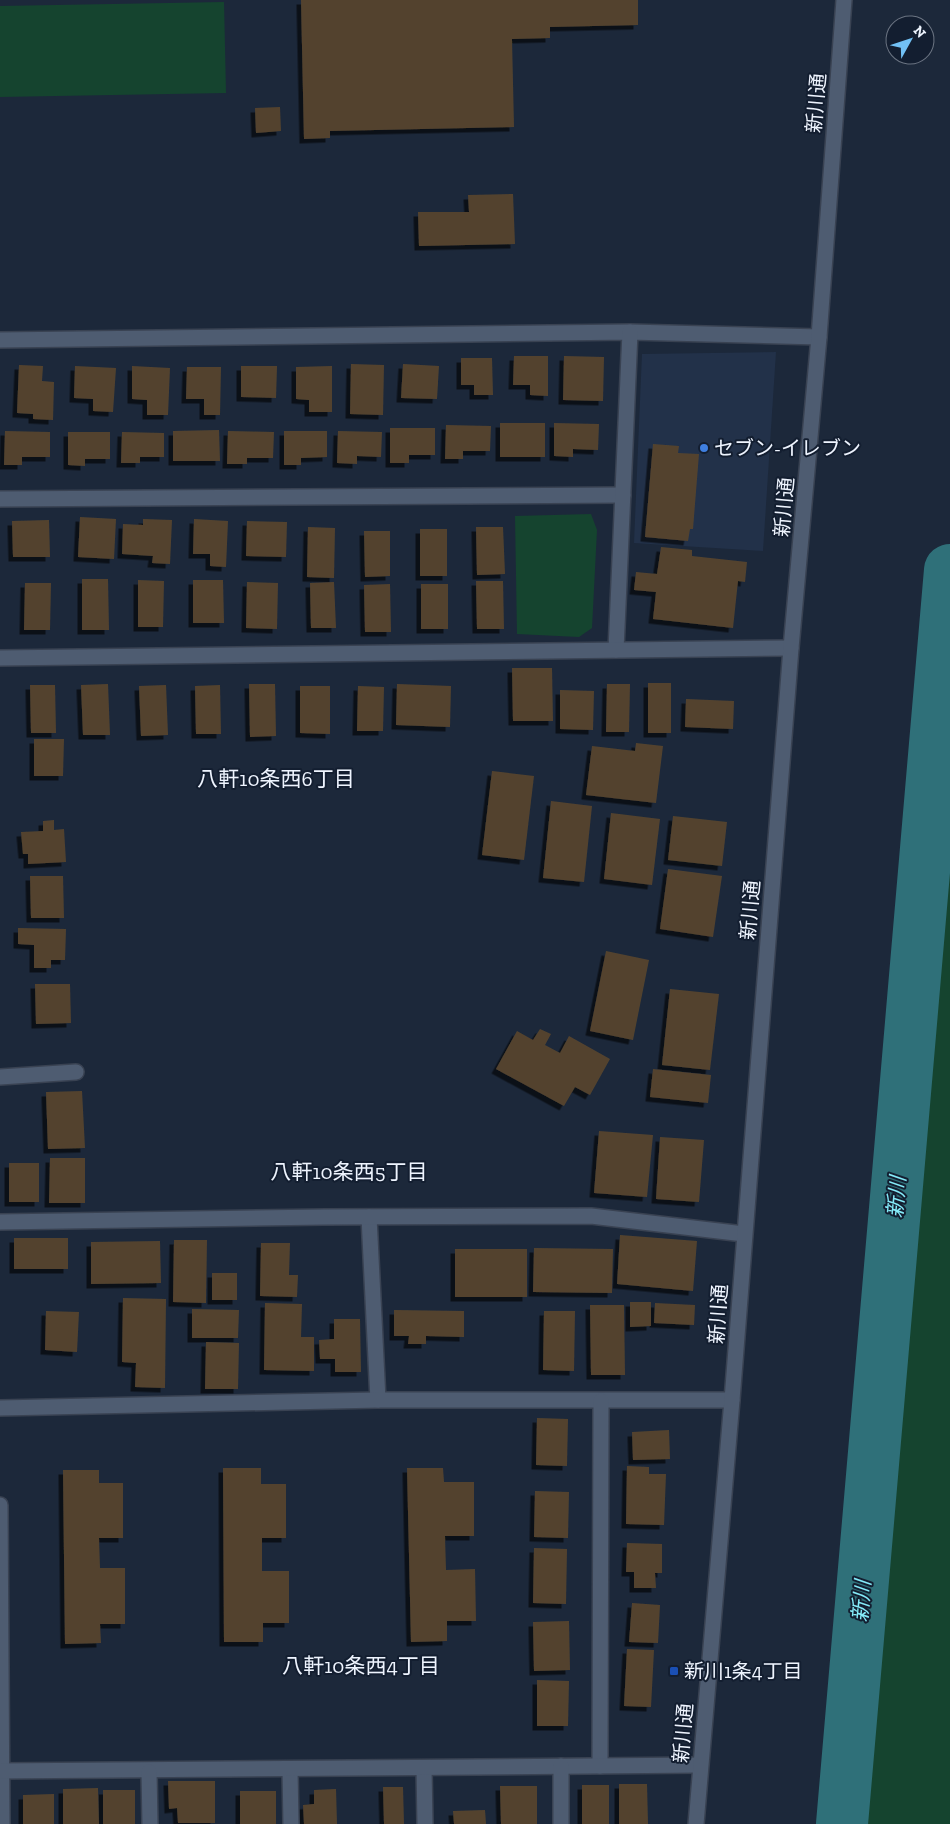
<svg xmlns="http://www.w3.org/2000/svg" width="950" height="1824" font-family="'Zilla Slab','Noto Sans JP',serif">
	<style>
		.built { fill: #223149 }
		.green { fill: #15442f }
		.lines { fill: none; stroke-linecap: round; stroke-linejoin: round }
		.river { stroke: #2f7079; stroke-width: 52 }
		.building { fill: #53432f; filter: url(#shadow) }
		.minor-casing { stroke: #394252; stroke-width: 18 }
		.minor { stroke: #4e5c71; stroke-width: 15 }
		.shop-dot { fill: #3f7fe0; stroke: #131e30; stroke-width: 2 }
		.transit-dot { fill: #1a4fb4; stroke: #131e30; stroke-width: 2 }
		.labels { text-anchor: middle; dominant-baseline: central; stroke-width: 4; stroke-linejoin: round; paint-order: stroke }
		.street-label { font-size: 20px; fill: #eef4fe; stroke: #131e30 }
		.poi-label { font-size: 20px; fill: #eef4fe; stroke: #131e30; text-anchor: start }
		.neighbourhood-label { font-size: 21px; fill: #eef4fe; stroke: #131e30 }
		.water-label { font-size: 21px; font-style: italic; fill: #85ebf9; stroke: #131e30 }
	</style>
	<defs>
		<filter id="shadow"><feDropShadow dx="-4.5" dy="4.5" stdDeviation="0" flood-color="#0009"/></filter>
	</defs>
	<rect width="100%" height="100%" fill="#1c283a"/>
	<path class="built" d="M776 352 763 551 634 543 642 354Z"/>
	<g class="green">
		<path d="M224 2 226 93 0 97V6Z"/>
		<path d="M591 514 597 530 592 628 579 637 517 634 515 516Z"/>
		<path d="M950 703V1824H856L908 1237Z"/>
	</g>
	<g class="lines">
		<path class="river" d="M842 1824 950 570"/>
	</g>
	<g class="building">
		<path d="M301 0H638V25L550 27V38L512 39 514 127 330 131V138L304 139Z"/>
		<path d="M280 107 281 131 256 133 255 108Z"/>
		<path d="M513 194 515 244 419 246 418 212H469L468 195Z"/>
		<path d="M514 356H548V396L530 395V385H513Z"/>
		<path d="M564 356 604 357 603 401 563 400Z"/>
		<path d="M461 358H492L493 395H474V385H461Z"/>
		<path d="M351 364 384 365 383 415 350 414Z"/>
		<path d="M403 364 439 366 437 399 401 398Z"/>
		<path d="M19 365 43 366 42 381 54 382 53 420 33 419V414L17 413Z"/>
		<path d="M75 366 116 368 113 412 93 411V399L74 398Z"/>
		<path d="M132 366 170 368 168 415H147V400L132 399Z"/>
		<path d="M241 366H277L276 398 241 397Z"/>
		<path d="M332 366V412H309V400L296 399V367Z"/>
		<path d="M187 367H221L220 415H204V399H186Z"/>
		<rect x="500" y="423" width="45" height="34"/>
		<path d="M554 423 599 424 598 450 573 449V457L554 456Z"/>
		<path d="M446 425 491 426 490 451H463V459H445Z"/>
		<path d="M390 428H435V455H409V463H390Z"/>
		<path d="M219 430 220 461H173V431Z"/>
		<path d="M5 431 50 432V457H22V465H4Z"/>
		<path d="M228 431 274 432 273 458H247V464H227Z"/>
		<path d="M284 431H327V457L301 458V465H284Z"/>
		<path d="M338 431 382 432 381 457 357 456V464L337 463Z"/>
		<path d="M68 432H110V459H85V466L68 465Z"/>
		<path d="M122 432 164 433V457H140V463H121Z"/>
		<path d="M653 444 679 446 678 453 699 454 693 529H690L688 541 645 537Z"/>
		<path d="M80 517 116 519 114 559 78 557Z"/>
		<path d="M143 519 172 520 170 564 152 563 153 556 122 554 123 524 143 525Z"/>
		<path d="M194 519 228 521 226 567 210 566V554H193Z"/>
		<path d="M49 520 50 557H13L12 521Z"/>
		<path d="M247 521 287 522 286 557 246 556Z"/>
		<path d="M308 527 335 528 334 578 307 577Z"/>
		<path d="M476 527H503L505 574 477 575Z"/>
		<rect x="420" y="529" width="27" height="47"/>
		<path d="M364 531H390V576L365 577Z"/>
		<path d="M661 547 692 550V556L747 562 745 582 738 581 733 628 653 619 656 592 634 590 636 572 657 574Z"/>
		<path d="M82 579H108L109 630H82Z"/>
		<path d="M138 580 164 581 163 627H138Z"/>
		<path d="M193 580H223L224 623H193Z"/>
		<path d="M476 581H503L504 629H477Z"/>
		<path d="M247 582 278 583 277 629 246 628Z"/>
		<path d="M334 582 336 628H311L310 583Z"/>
		<path d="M25 583H51L50 630H24Z"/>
		<path d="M390 584 391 632H365L364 585Z"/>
		<rect x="421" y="584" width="27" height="45"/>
		<path d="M512 668H552L553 721H513Z"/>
		<rect x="648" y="683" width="23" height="50"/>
		<path d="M108 684 110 735H83L81 685Z"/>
		<path d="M249 684H275L276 736 250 737Z"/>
		<path d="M397 684 451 686 450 727 396 725Z"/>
		<path d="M607 684H630L629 732H606Z"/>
		<path d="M30 685H55L56 733H31Z"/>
		<path d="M166 685 168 735 141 736 139 686Z"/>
		<path d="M220 685 221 734H196L195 686Z"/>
		<path d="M300 686H330V734L300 733Z"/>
		<path d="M358 686 384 687 383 731H357Z"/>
		<path d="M560 690 594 691 593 730 560 729Z"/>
		<path d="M686 699 734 701 733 729 685 727Z"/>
		<path d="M34 739H64L63 776H34Z"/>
		<path d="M636 743 663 746 656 803 586 795 592 746 635 751Z"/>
		<path d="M492 771 534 776 524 860 482 855Z"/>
		<path d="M551 801 592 806 584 882 543 878Z"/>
		<path d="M611 813 660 819 652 885 604 879Z"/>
		<path d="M673 816 727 822 722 866 668 860Z"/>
		<path d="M54 820V830L64 829 66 862 28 864V854H23L21 832 43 831V821Z"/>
		<path d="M668 869 722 876 713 937 660 929Z"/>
		<path d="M30 876H63L64 918H31Z"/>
		<path d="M18 928 66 929 65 960H51V968H34V945L18 944Z"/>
		<path d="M606 951 649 960 633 1040 590 1031Z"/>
		<path d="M35 984H70L71 1023 36 1024Z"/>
		<path d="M670 989 719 994 710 1070 662 1065Z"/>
		<path d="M540 1029 551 1034 545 1045 560 1053 569 1036 610 1059 590 1095 575 1087 564 1106 496 1069 517 1031 533 1040Z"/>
		<path d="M653 1069 711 1075 708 1103 650 1097Z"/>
		<path d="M82 1091 85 1148 48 1149 46 1092Z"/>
		<path d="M599 1131 653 1135 647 1197 594 1193Z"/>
		<path d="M660 1137 704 1140 699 1202 656 1199Z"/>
		<path d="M50 1158H85V1203H49Z"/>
		<rect x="9" y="1163" width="30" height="39"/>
		<path d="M620 1235 697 1241 693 1291 617 1284Z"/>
		<rect x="14" y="1238" width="54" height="31"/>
		<path d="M174 1240H207L206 1303 173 1302Z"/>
		<path d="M160 1241 161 1283 91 1284V1242Z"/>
		<path d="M261 1243H290L289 1275H298L297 1297 260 1296Z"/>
		<path d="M534 1248 613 1249 612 1293 533 1292Z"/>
		<rect x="455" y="1249" width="72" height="48"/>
		<rect x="212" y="1273" width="25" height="27"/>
		<path d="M123 1298 166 1299 165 1388 135 1387 136 1363 122 1362Z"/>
		<path d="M630 1302H651V1326L630 1327Z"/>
		<path d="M265 1303 302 1304 301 1337H314V1371L264 1370Z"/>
		<path d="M655 1303 695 1305 694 1325 654 1323Z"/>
		<path d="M590 1305H624L625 1375H591Z"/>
		<path d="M192 1309 239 1310 238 1338H192Z"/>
		<path d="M394 1310 464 1311V1337L426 1336V1344H408L409 1336H394Z"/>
		<path d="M46 1311 79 1312 77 1352 45 1350Z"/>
		<path d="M544 1311H575L574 1371 543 1370Z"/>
		<path d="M334 1319H360L361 1372H335V1359H320L319 1340 334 1339Z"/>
		<path d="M206 1342 239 1343 238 1389H205Z"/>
		<path d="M537 1418 568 1419 567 1466 536 1465Z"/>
		<path d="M669 1430 670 1459 633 1460 632 1432Z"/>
		<path d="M627 1466 649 1467V1474H666L664 1525 626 1524Z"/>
		<path d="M223 1468H261V1484H286V1538H262V1571H289V1623H263V1642H224Z"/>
		<path d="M407 1468H443L444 1482H474V1536H445L446 1570 475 1569 476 1621H447V1641L411 1642Z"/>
		<path d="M63 1470H99V1483H123V1538H99L100 1568H125V1624H100L101 1643 65 1644Z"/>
		<path d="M535 1491 569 1492 568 1538 534 1537Z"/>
		<path d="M627 1543 662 1544V1573H655L656 1588H634V1572H626Z"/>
		<path d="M534 1548 567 1549 566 1604 533 1603Z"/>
		<path d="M632 1603 660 1605 658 1643 629 1642Z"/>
		<path d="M569 1621 570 1670 534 1671 533 1622Z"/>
		<path d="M627 1649 654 1650 651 1707 624 1706Z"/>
		<path d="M537 1680 569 1681 568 1726H537Z"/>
		<path d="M168 1781H215V1823H178L177 1808 169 1809Z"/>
		<path d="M619 1784H647L648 1824H619Z"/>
		<rect x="582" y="1785" width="27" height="39"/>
		<path d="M500 1786H537V1824H501Z"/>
		<path d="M383 1787H403L404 1824H384Z"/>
		<path d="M98 1788 99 1824H63V1789Z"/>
		<path d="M336 1789 337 1824H304L303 1805 314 1804V1790Z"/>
		<rect x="103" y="1790" width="32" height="34"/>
		<rect x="240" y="1791" width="36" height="33"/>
		<path d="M54 1794V1824H23V1795Z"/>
		<path d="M485 1810 486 1824H454L453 1811Z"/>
	</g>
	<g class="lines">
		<defs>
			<g id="minor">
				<path d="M0 340 630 332 819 337"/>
				<path d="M0 499 623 495"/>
				<path d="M616 650 630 332"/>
				<path d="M0 658 791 648"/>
				<path d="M0 1077 76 1072"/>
				<path d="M369 1217 378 1400"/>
				<path d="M0 1222 325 1217 591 1216 744 1234"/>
				<path d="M0 1408 378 1400H732"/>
				<path d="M0 1505 2 1824"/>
				<path d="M600 1766 601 1401"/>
				<path d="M424 1768 425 1824"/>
				<path d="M290 1770 291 1824"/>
				<path d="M0 1771 700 1765"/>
				<path d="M149 1772 150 1824"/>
				<path d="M561 1824V1766"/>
				<path d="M696 1824 732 1400 791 648 819 337 844 0"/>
			</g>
		</defs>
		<use href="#minor" class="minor-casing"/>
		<use href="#minor" class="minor"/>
	</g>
	<circle class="shop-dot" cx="704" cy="448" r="5"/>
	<rect class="transit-dot" x="669" y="1666" width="10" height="10" rx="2.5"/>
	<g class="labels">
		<g class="street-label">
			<text transform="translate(816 103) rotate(-85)">新川通</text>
			<text transform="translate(784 507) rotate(-85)">新川通</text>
			<text transform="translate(750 910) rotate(-85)">新川通</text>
			<text transform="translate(718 1314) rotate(-86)">新川通</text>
			<text transform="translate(683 1733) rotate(-85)">新川通</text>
		</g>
		<g class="poi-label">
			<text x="714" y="448">セブン-イレブン</text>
			<text x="684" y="1671">新川1条4丁目</text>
		</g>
		<g class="neighbourhood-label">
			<text x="276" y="778">八軒10条西6丁目</text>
			<text x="349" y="1171">八軒10条西5丁目</text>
			<text x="361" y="1665">八軒10条西4丁目</text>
		</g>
		<g class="water-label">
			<text transform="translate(896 1197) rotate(-85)">新川</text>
			<text transform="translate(861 1601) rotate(-85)">新川</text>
		</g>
	</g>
	<g transform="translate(910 40) rotate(50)"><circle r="24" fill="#131e30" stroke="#6b7482"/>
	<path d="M0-4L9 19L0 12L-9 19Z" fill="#72c1f5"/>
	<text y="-8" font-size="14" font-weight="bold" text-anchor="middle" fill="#eef4fe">N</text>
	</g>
</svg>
